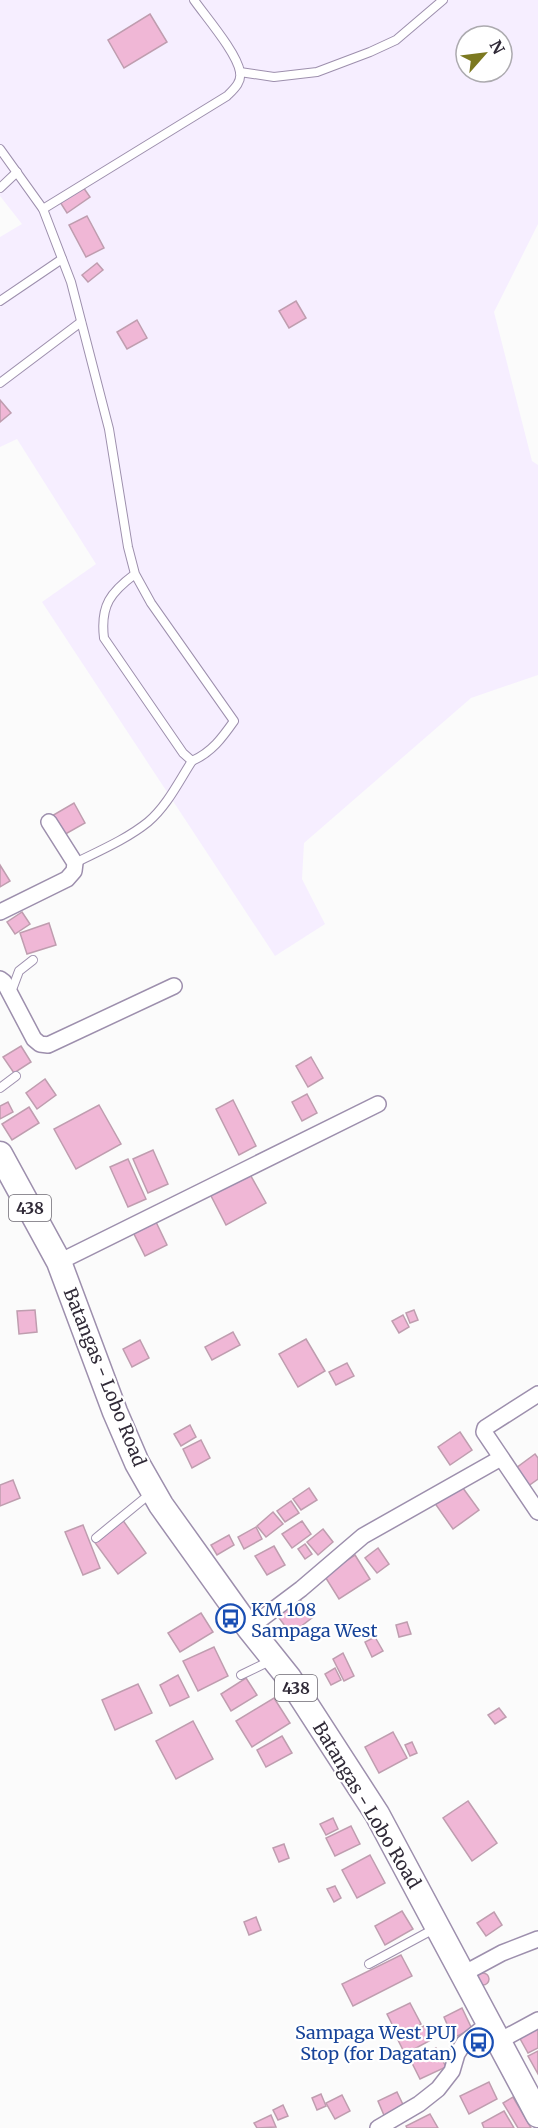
<svg xmlns="http://www.w3.org/2000/svg" width="538" height="2128" font-family="Merriweather,serif">
	<style>
		.built { fill: #f6eeff; fill-rule: evenodd }
		.building { fill: #f0b7d6; stroke: #bf9daf; stroke-width: 1.5 }
		.lines { fill: none; stroke-linecap: round; stroke-linejoin: round }
		.service-casing { stroke: #9d8fad; stroke-width: 10 }
		.minor-casing { stroke: #9d8fad; stroke-width: 18 }
		.primary-casing { stroke: #9d8fad; stroke-width: 27 }
		.service { stroke: #fff; stroke-width: 8 }
		.minor { stroke: #fff; stroke-width: 15 }
		.primary { stroke: #fff; stroke-width: 24 }
		.labels { text-anchor: middle; dominant-baseline: central; stroke-width: 4.5; stroke-linejoin: round; paint-order: stroke }
		.shield { fill: #fff; stroke: #6e6a73; stroke-width: 1.5 }
		.shield-label { font-size: 16px; font-weight: bold; fill: #302a37 }
		.street-label { font-size: 18px; fill: #302a37; stroke: #fff }
		.transit-label { font-size: 18px; fill: #164399; stroke: #fff; text-anchor: start }
	</style>
	<rect width="100%" height="100%" fill="#fbfbfb"/>
	<path class="built" d="M0 0H538V224L494 312 532 461 538 465V675L471 698 304 843 302 879 325 924 275 956 42 602 96 564 17 439 0 447V237L22 224 0 196ZM466 36H502V72H466Z"/>
	<g class="building">
		<path d="M150 14 167 42 124 68 108 40Z"/>
		<path d="M83 187 90 197 67 213 60 202Z"/>
		<path d="M87 216 104 248 86 257 69 225Z"/>
		<path d="M97 263 103 270 88 282 82 275Z"/>
		<path d="M296 301 306 318 289 328 279 311Z"/>
		<path d="M137 320 147 338 127 349 117 332Z"/>
		<path d="M0 400 11 413 0 422Z"/>
		<path d="M74 803 85 823 62 836 50 817Z"/>
		<path d="M0 865 10 881 0 887Z"/>
		<path d="M22 912 30 924 15 934 7 922Z"/>
		<path d="M49 923 56 945 27 954 20 933Z"/>
		<path d="M21 1046 31 1062 14 1073 3 1057Z"/>
		<path d="M311 1057 323 1078 308 1087 296 1066Z"/>
		<path d="M45 1079 56 1095 37 1109 26 1093Z"/>
		<path d="M307 1094 317 1113 302 1121 292 1102Z"/>
		<path d="M233 1100 256 1146 239 1155 216 1109Z"/>
		<path d="M8 1102 13 1112 0 1119V1106Z"/>
		<path d="M99 1105 121 1144 76 1169 54 1129Z"/>
		<path d="M29 1107 39 1123 12 1140 2 1124Z"/>
		<path d="M153 1150 168 1184 148 1193 133 1159Z"/>
		<path d="M128 1159 146 1199 128 1207 110 1167Z"/>
		<path d="M247 1169 266 1203 226 1225 208 1190Z"/>
		<path d="M156 1222 167 1245 145 1256 133 1232Z"/>
		<path d="M35 1310 37 1332 19 1334 17 1311Z"/>
		<path d="M414 1310 418 1320 410 1323 406 1313Z"/>
		<path d="M403 1315 409 1327 399 1333 392 1321Z"/>
		<path d="M233 1332 240 1345 212 1360 205 1347Z"/>
		<path d="M306 1339 325 1371 298 1387 279 1354Z"/>
		<path d="M140 1340 149 1358 132 1367 123 1349Z"/>
		<path d="M347 1363 354 1376 336 1385 329 1372Z"/>
		<path d="M190 1425 196 1437 181 1446 174 1434Z"/>
		<path d="M460 1432 472 1450 450 1465 438 1447Z"/>
		<path d="M201 1440 210 1458 192 1468 183 1449Z"/>
		<path d="M535 1454 538 1458V1479L524 1489 512 1471Z"/>
		<path d="M13 1480 20 1498 0 1506V1485Z"/>
		<path d="M460 1484 479 1510 453 1529 434 1502Z"/>
		<path d="M309 1488 317 1500 301 1510 293 1499Z"/>
		<path d="M291 1501 299 1513 285 1522 277 1511Z"/>
		<path d="M273 1512 283 1524 266 1537 257 1526Z"/>
		<path d="M122 1519 146 1553 118 1574 93 1540Z"/>
		<path d="M302 1521 311 1534 292 1548 282 1534Z"/>
		<path d="M83 1525 100 1568 83 1575 65 1532Z"/>
		<path d="M256 1527 262 1539 244 1549 238 1537Z"/>
		<path d="M323 1529 333 1542 318 1555 307 1542Z"/>
		<path d="M229 1535 234 1545 217 1555 211 1545Z"/>
		<path d="M305 1544 312 1554 305 1559 298 1549Z"/>
		<path d="M274 1546 285 1565 267 1575 255 1556Z"/>
		<path d="M378 1548 389 1564 377 1573 365 1558Z"/>
		<path d="M355 1555 370 1579 339 1599 324 1575Z"/>
		<path d="M298 1597 313 1617 291 1634 276 1614Z"/>
		<path d="M201 1613 213 1632 180 1652 168 1633Z"/>
		<path d="M407 1622 411 1634 399 1637 396 1625Z"/>
		<path d="M375 1637 383 1651 372 1657 365 1642Z"/>
		<path d="M214 1647 228 1676 198 1691 183 1661Z"/>
		<path d="M343 1653 354 1676 344 1681 333 1659Z"/>
		<path d="M335 1668 341 1680 331 1685 325 1674Z"/>
		<path d="M178 1675 189 1697 170 1706 160 1685Z"/>
		<path d="M246 1678 257 1695 231 1711 221 1694Z"/>
		<path d="M138 1684 152 1713 115 1730 102 1700Z"/>
		<path d="M274 1698 290 1723 252 1747 236 1721Z"/>
		<path d="M499 1708 506 1717 495 1724 488 1715Z"/>
		<path d="M193 1721 213 1759 176 1779 156 1741Z"/>
		<path d="M393 1732 407 1758 379 1773 365 1747Z"/>
		<path d="M282 1736 292 1753 266 1767 257 1750Z"/>
		<path d="M412 1742 417 1753 410 1756 405 1745Z"/>
		<path d="M468 1801 497 1843 472 1861 443 1818Z"/>
		<path d="M333 1818 338 1829 326 1835 320 1824Z"/>
		<path d="M351 1826 360 1844 335 1856 326 1838Z"/>
		<path d="M284 1844 289 1858 279 1862 273 1848Z"/>
		<path d="M370 1855 385 1883 357 1898 342 1870Z"/>
		<path d="M335 1886 341 1898 334 1902 327 1889Z"/>
		<path d="M402 1911 413 1929 385 1945 375 1926Z"/>
		<path d="M494 1912 502 1925 486 1936 477 1923Z"/>
		<path d="M256 1917 261 1930 249 1935 244 1922Z"/>
		<path d="M401 1955 412 1976 353 2006 342 1984Z"/>
		<circle cx="483" cy="1979" r="6"/>
		<path d="M410 2003 421 2024 398 2036 387 2014Z"/>
		<path d="M462 2008 472 2029 453 2038 444 2017Z"/>
		<path d="M538 2024V2048L528 2053 518 2035Z"/>
		<path d="M424 2026 431 2040 405 2054 398 2040Z"/>
		<path d="M436 2048 446 2067 420 2079 411 2061Z"/>
		<path d="M538 2051V2074L528 2056Z"/>
		<path d="M489 2082 497 2099 469 2114 460 2096Z"/>
		<path d="M397 2092 406 2111 386 2120 378 2101Z"/>
		<path d="M321 2094 326 2106 317 2110 312 2098Z"/>
		<path d="M342 2095 350 2111 335 2119 326 2103Z"/>
		<path d="M513 2097 531 2128H518L503 2103Z"/>
		<path d="M283 2105 288 2116 278 2120 273 2110Z"/>
		<path d="M504 2111 514 2128H484L482 2123Z"/>
		<path d="M430 2114 438 2128H407L406 2126Z"/>
		<path d="M271 2115 276 2127 257 2128 254 2123Z"/>
	</g>
	<g class="lines">
		<defs>
			<g id="service">
				<path d="M240 72 274 77 317 72 370 52 396 40 443 0"/>
				<path d="M0 149 43 209 71 282 109 429 128 547 135 574 151 603 234 721C222 738 212 752 192 761L183 753 104 638C100 605 111 592 135 574"/>
				<path d="M0 188 17 172"/>
				<path d="M43 209 227 96C234 89 242 82 240 72 237 53 206 17 194 0"/>
				<path d="M0 301 62 259"/>
				<path d="M0 383 81 322"/>
				<path d="M75 863C99 851 127 839 148 822 167 806 179 781 192 761"/>
				<path d="M8 991 13 987 19 971 33 960"/>
				<path d="M0 1088 16 1076"/>
				<path d="M96 1538 151 1493"/>
				<path d="M241 1675 272 1660"/>
				<path d="M369 1964 434 1929"/>
			</g>
			<g id="minor">
				<path d="M0 912 67 879 74 871 75 863 49 822"/>
				<path d="M0 979 4 982 34 1039 40 1044 48 1045 174 986"/>
				<path d="M59 1262 378 1104"/>
				<path d="M538 1394 485 1428 484 1432 538 1512"/>
				<path d="M249 1628 301 1589 363 1536 501 1458"/>
				<path d="M463 1974 502 1953 538 1939"/>
				<path d="M499 2041 538 2020"/>
				<path d="M378 2128 419 2104 438 2089 452 2071 457 2054 464 2043 489 2023"/>
			</g>
			<path id="primary" d="M0 1154 59 1262 115 1412 137 1463 161 1505 249 1628 289 1678 377 1814 538 2115"/>
		</defs>
		<use href="#service" class="service-casing"/>
		<use href="#minor" class="minor-casing"/>
		<use href="#primary" class="primary-casing"/>
		<use href="#service" class="service"/>
		<use href="#minor" class="minor"/>
		<use href="#primary" class="primary"/>
	</g>
	<defs>
		<symbol id="bus-ring" viewBox="-11 -11 22 22"><circle r="9.5" fill="#fff" stroke="#1a4fb4" stroke-width="1.5"/><path d="M-5-6H5V4H4V6H2V4H-2V6H-4V4H-5ZM-3.5-4V0h7V-4ZM-3.5 1.2v1.5H-2V1.2ZM2 1.2v1.5H3.5V1.2Z" fill="#1a4fb4"/></symbol>
	</defs>
	<g fill-rule="evenodd">
		<use href="#bus-ring" x="214" y="1602" width="33" height="33"/>
		<use href="#bus-ring" x="462" y="2026" width="33" height="33"/>
	</g>
	<g class="labels">
		<g class="shield">
			<rect x="9" y="1195" width="42" height="26" rx="4.5"/>
			<rect x="275" y="1675" width="42" height="26" rx="4.5"/>
		</g>
		<g class="shield-label">
			<text x="30" y="1208">438</text>
			<text x="296" y="1688">438</text>
		</g>
		<g class="street-label">
			<text transform="translate(105 1377) rotate(68)">Batangas - Lobo Road</text>
			<text transform="translate(367 1805) rotate(59)">Batangas - Lobo Road</text>
		</g>
		<g class="transit-label">
			<text x="251" y="1609">KM 108<tspan x="251" dy="21">Sampaga West</tspan></text>
			<text x="457" y="2032" text-anchor="end">Sampaga West PUJ<tspan x="457" dy="21">Stop (for Dagatan)</tspan></text>
		</g>
	</g>
	<g transform="translate(484 54) rotate(62)"><circle r="28" fill="#ffffff" stroke="#acaaaf" stroke-width="1.5"/>
	<path d="M0-4.5L10 22L0 15L-10 22Z" fill="#7c7920"/>
	<text y="-9" font-size="16" font-weight="bold" text-anchor="middle" fill="#302a37">N</text>
	</g>
</svg>
